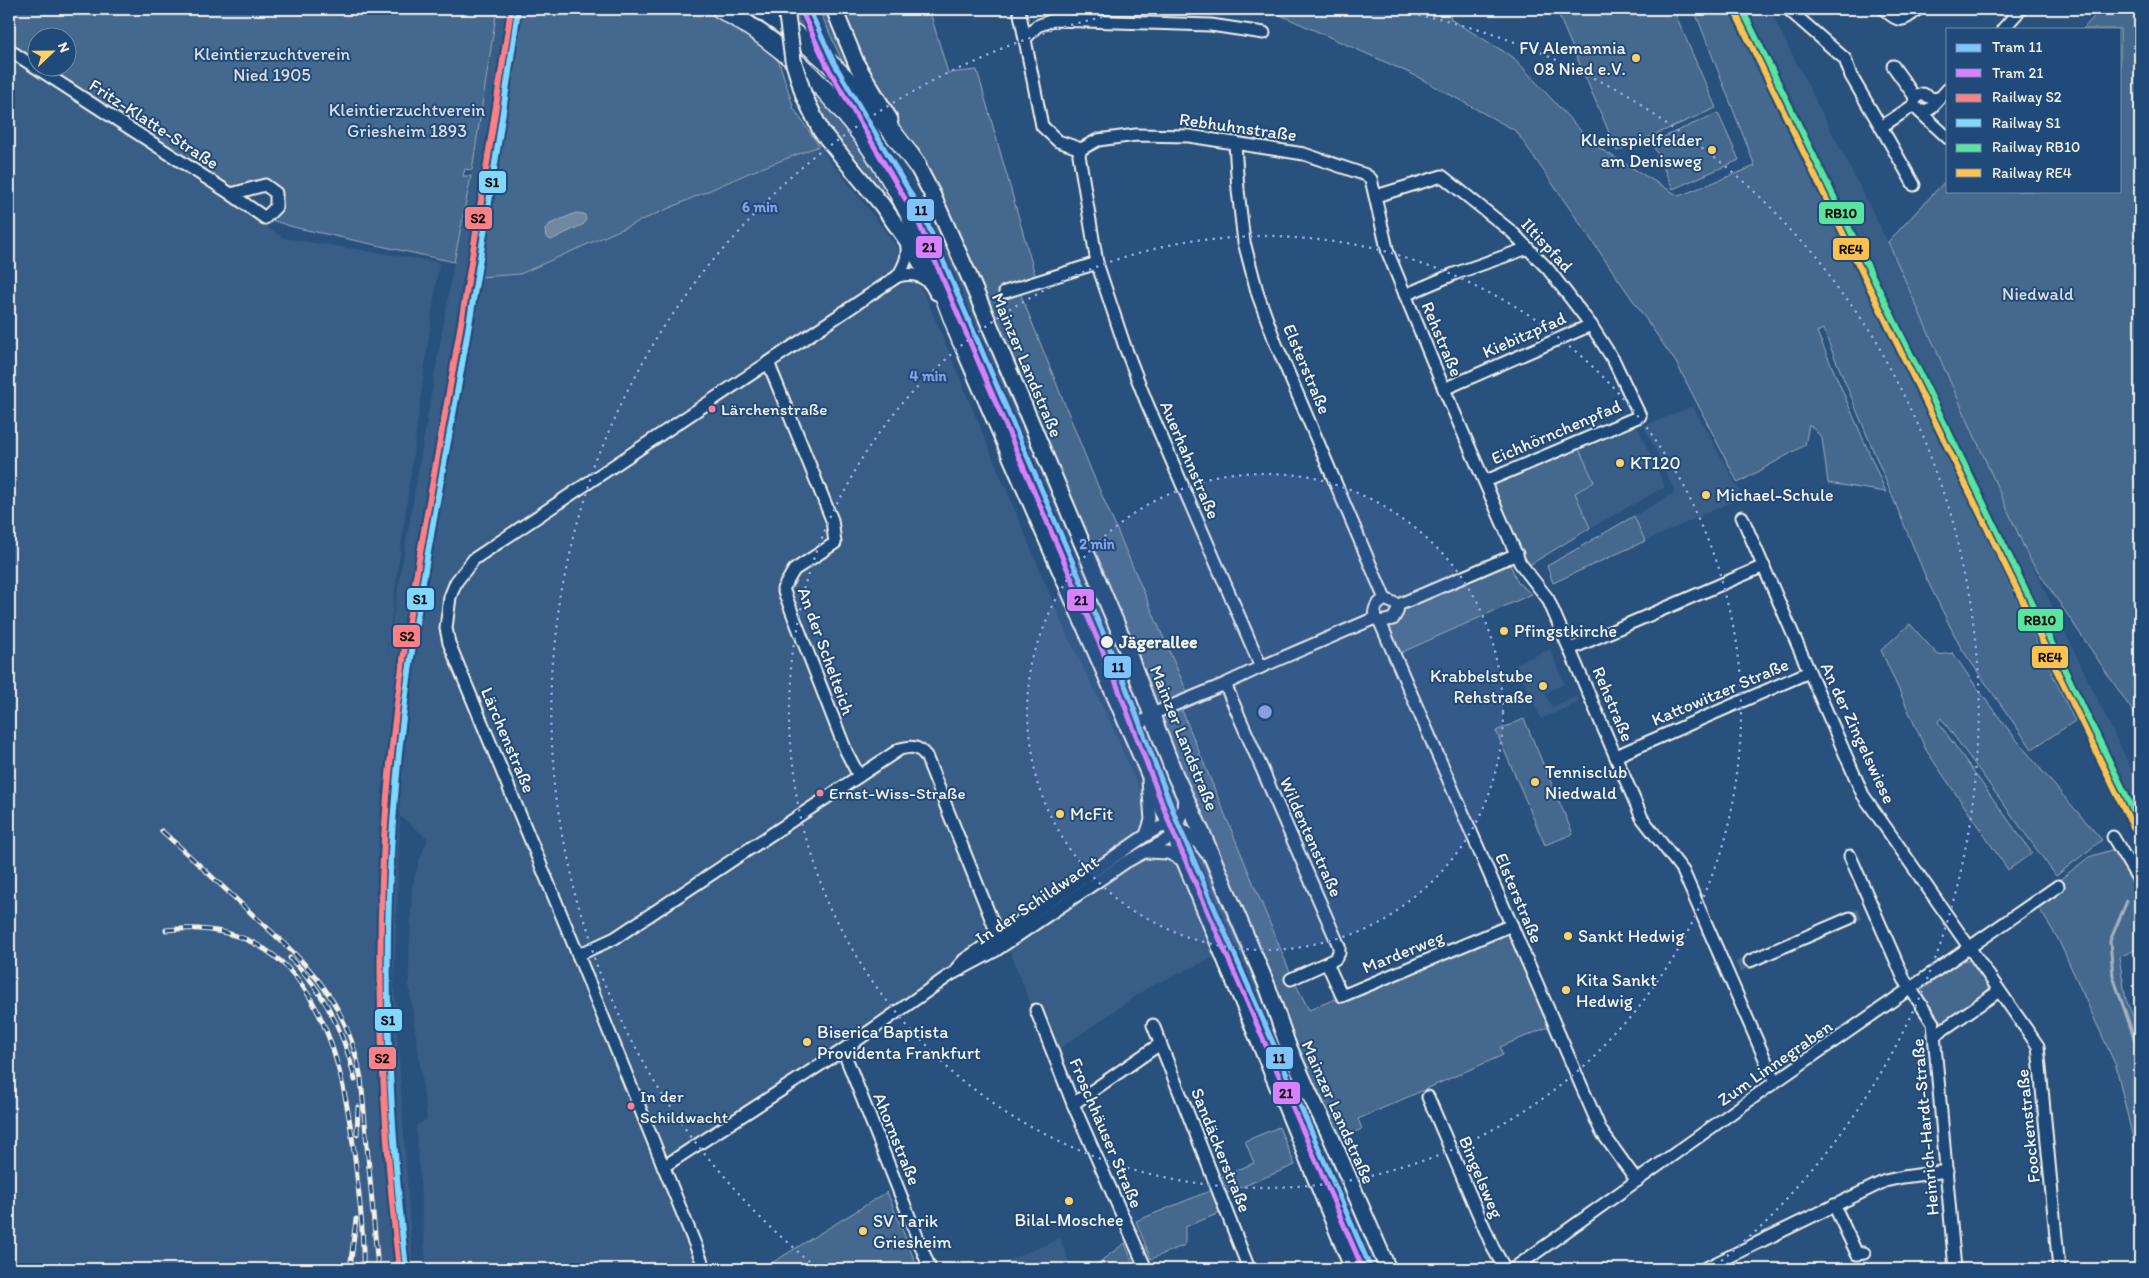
<svg xmlns="http://www.w3.org/2000/svg" width="2149" height="1278" font-family="Itim,sans-serif">
	<style>
		.built { fill: #375d86 }
		.green { fill: #45688e; stroke: #9cacbb; fill-rule: evenodd }
		.water { fill: #6e88a2; stroke: #a4b2be }
		.lines { fill: none; stroke-linecap: round; stroke-linejoin: round }
		.stream { stroke: #a4b2be; stroke-width: 3 }
		.minor-tunnel { stroke: #47698e; stroke-width: 11; stroke-dasharray: 11 5.5; stroke-linecap: butt }
		.minor-casing { stroke: #f4f1e8; stroke-width: 15 }
		.major-casing { stroke: #f4f1e8; stroke-width: 19 }
		.highway-casing { stroke: #f4f1e8; stroke-width: 21 }
		.minor { stroke: #1f4a7a; stroke-width: 11 }
		.major { stroke: #1f4a7a; stroke-width: 15 }
		.highway { stroke: #1f4a7a; stroke-width: 18 }
		.rail-casing { stroke: #f4f1e8; stroke-width: 5 }
		.rail { stroke: #1f4a7a; stroke-width: 3; stroke-dasharray: 9; stroke-linecap: butt }
		.major-bridge-casing { stroke: #f4f1e8; stroke-width: 19; stroke-linecap: butt }
		.major-bridge { stroke: #1f4a7a; stroke-width: 15 }
		.rail-1-casing { stroke: #1f4a7a; stroke-width: 10 }
		.rail-2-casing { stroke: #1f4a7a; stroke-width: 10 }
		.rail-3-casing { stroke: #1f4a7a; stroke-width: 10 }
		.rail-4-casing { stroke: #1f4a7a; stroke-width: 10 }
		.rail-1 { stroke: #ff8084; stroke-width: 6 }
		.rail-2 { stroke: #80d7ff; stroke-width: 6 }
		.rail-3 { stroke: #5ae49d; stroke-width: 6 }
		.rail-4 { stroke: #fcc24d; stroke-width: 6 }
		.tram-1-casing { stroke: #1f4a7a; stroke-width: 9 }
		.tram-2-casing { stroke: #1f4a7a; stroke-width: 9 }
		.tram-1 { stroke: #80c4ff; stroke-width: 5 }
		.tram-2 { stroke: #d880ff; stroke-width: 5 }
		.ring { fill: none; stroke: #88a0e0; stroke-width: 2.5; stroke-dasharray: 2.5 5 }
		.poi-dot { fill: #ffd166; stroke: #1f4a7a; stroke-width: 2 }
		.bus-dot { fill: #ff8098; stroke: #1f4a7a; stroke-width: 2 }
		.stop-dot { fill: #f4f1e8; stroke: #1f4a7a; stroke-width: 2 }
		.labels { text-anchor: middle; dominant-baseline: central; stroke-width: 4; stroke-linejoin: round; paint-order: stroke }
		.bus-label { font-size: 17px; fill: #f4f1e8; stroke: #1f4a7a; text-anchor: start }
		.poi-label { font-size: 18px; fill: #f4f1e8; stroke: #1f4a7a; text-anchor: start }
		.park-label { font-size: 18px; fill: #dadcda; stroke: #1f4a7a }
		.street-label { font-size: 18px; fill: #f4f1e8; stroke: #1f4a7a }
		.stop-label { font-size: 18px; font-weight: bold; fill: #f4f1e8; stroke: #1f4a7a; text-anchor: start }
		.centre { fill: #88a0e0; stroke: #1f4a7a; stroke-width: 2.5 }
		.ring-label { font-size: 15px; text-anchor: middle; font-weight: bold; fill: #88a0e0; stroke: #1f4a7a; stroke-width: 4; stroke-linejoin: round; paint-order: stroke }
		.line-badge { stroke: #1f4a7a; stroke-width: 2 }
		.pale-badge-label { font-size: 14px; text-anchor: middle; font-weight: bold; fill: #111 }
	</style>
	<rect width="100%" height="100%" fill="#28517e"/>
	<filter id="ink" filterUnits="userSpaceOnUse"><feTurbulence type="fractalNoise" baseFrequency=".02" numOctaves="2"/><feDisplacementMap in="SourceGraphic" scale="10" xChannelSelector="R" yChannelSelector="G"/><feConvolveMatrix kernelMatrix="1 2 1 2 8 2 1 2 1" color-interpolation-filters="sRGB"/></filter>
	<g filter="url(#ink)">
		<g class="built">
			<path d="M497 9H519L480 277 520 274 751 172 819 146 894 242 926 297 1067 635 1111 724 1172 864 1185 861 1215 957 1149 987 1051 1055 1003 935 668 1167 710 1269H426L416 1126 427 1119 409 984V964L412 887 419 861 428 839 400 816 394 983 413 1269H9V58L284 238 439 262 386 658 454 262 471 176Z"/>
			<path d="M1732 9H1769L1888 242 2029 558 2140 787V840L2075 721Z"/>
			<path d="M937 226 1110 629 1114 628 1139 699 1131 703 1124 687 1120 688 1061 552 1064 550 1043 497 988 371 986 372 926 231Z"/>
			<path d="M1693 406 1743 497 1553 583 1547 566 1675 492 1644 426Z"/>
			<path d="M1634 419 1665 487 1590 528 1575 493 1594 482 1577 444Z"/>
			<path d="M1550 649 1565 684 1545 693 1552 707 1577 696 1579 702 1541 719 1516 664Z"/>
			<path d="M1150 724 1178 799V809L1174 818 1145 738Z"/>
			<path d="M1185 835 1195 842 1324 1141 1315 1144 1183 839Z"/>
			<path d="M1326 1146 1368 1243 1379 1269H1369L1322 1162 1317 1150Z"/>
			<path d="M1060 1238 1072 1269H989Z"/>
		</g>
		<g class="green">
			<path d="M9 9H497L472 170 465 169 463 176H471L454 262 293 227 265 218 276 193 265 185 231 194 9 50ZM38 38H68V68H38Z"/>
			<path d="M519 9H708L753 36 779 62 794 109 819 146 751 172 520 274 480 277Z"/>
			<path d="M793 9H806L819 42 794 21Z"/>
			<path d="M819 9H830L857 79 842 61Z"/>
			<path d="M834 9H941L930 12 948 73 977 70 1039 289 1019 290 1091 470 1190 699 1179 703 1292 977 1309 1010 1512 925 1555 1024 1500 1047 1503 1055 1358 1119 1362 1129 1332 1142 986 317Z"/>
			<path d="M1267 9H1453L1450 19 1513 57 1594 145 1679 196 1755 166 1694 9H1732L2075 721 2032 749 1961 648 1927 580 1823 329 1817 332 1886 492 1828 483 1822 438 1809 424 1805 445 1738 483 1677 364 1516 131 1414 75Z"/>
			<path d="M1556 9H1673L1716 108 1617 151Z"/>
			<path d="M2101 9H2140V722L2029 558 1888 242 1948 178V191H2120V29H2083Z"/>
			<path d="M803 75 869 154 914 237 826 127Z"/>
			<path d="M1718 113 1739 160 1673 189 1652 142Z"/>
			<path d="M999 366 1052 483 1048 485 997 367Z"/>
			<path d="M988 371 1039 489 1035 491 986 372Z"/>
			<path d="M1577 444 1594 482 1575 493 1590 528 1531 564 1524 562 1491 485 1494 478Z"/>
			<path d="M1634 516 1645 541 1553 583 1547 566Z"/>
			<path d="M1508 560 1518 583 1532 594 1396 655 1382 623 1393 612Z"/>
			<path d="M1910 624 1938 655 1953 653C1997 720 2050 781 2102 840L2056 876 1941 718 1938 722 2032 853 2008 870 1926 750 1881 650Z"/>
			<path d="M1524 719 1573 834 1545 845 1496 731Z"/>
			<path d="M1183 839 1315 1144 1310 1145Z"/>
			<path d="M1195 842 1202 852 1294 1068 1325 1134 1321 1135Z"/>
			<path d="M2114 849 2140 879V948L2119 957 2126 1000 2140 1032V1169L2116 1066 2058 939 2034 900 2089 857Z"/>
			<path d="M1964 960 1972 961 1989 984 1987 991 1948 1021 1939 1020 1921 994 1924 988Z"/>
			<path d="M1279 1127 1295 1165 1227 1193 1217 1214 1185 1227V1245L1151 1259 1136 1221 1207 1192 1221 1177 1254 1163 1245 1141Z"/>
			<path d="M887 1192 918 1269H762Z"/>
			<path d="M1125 1243 1135 1269H1090Z"/>
		</g>
		<path class="water" d="M576 213 584 214 586 219 584 224 551 240 546 237 545 230 550 224Z"/>
		<g class="lines">
			<path class="stream" d="M2127 901 2110 941 2113 976 2140 1055"/>
			<g class="minor-tunnel">
				<path d="M1850 918 1863 913"/>
				<path d="M1738 967 1750 961"/>
			</g>
			<defs>
				<g id="minor">
					<path d="M1019 9 1042 126 1058 141 1081 149"/>
					<path d="M1788 9 1845 59 1851 76 1881 127"/>
					<path d="M1884 9C1898 23 1903 23 1918 9"/>
					<path d="M2003 29 2021 9"/>
					<path d="M1026 38 1037 26 1053 20 1211 25 1264 33"/>
					<path d="M9 50 231 194"/>
					<path d="M1893 66 1915 97"/>
					<path d="M1939 98 1933 99 1923 94 1915 97 1914 105 1920 112 1930 109 1948 89"/>
					<path d="M1914 105 1881 127 1914 185"/>
					<path d="M1920 112 1948 138"/>
					<path d="M1235 143 1238 190 1244 242 1258 295 1276 344 1385 599"/>
					<path d="M1081 149 1098 140 1136 135 1189 136 1304 154 1366 175 1371 179 1388 253 1444 389 1520 563 1548 599 1642 818 1683 871 1775 1082"/>
					<path d="M1081 149 1079 155 1097 263 1125 347 1146 401 1261 667"/>
					<path d="M265 185 276 193V207L265 218 231 194Z"/>
					<path d="M1376 196 1442 176 1512 232 1548 269 1591 325 1614 361 1640 416 1486 481"/>
					<path d="M898 276C906 263 909 255 906 240"/>
					<path d="M1005 292 1097 263"/>
					<path d="M1405 295 1454 274 1528 248"/>
					<path d="M768 362 832 520 835 543 794 570 783 589 846 751 859 776"/>
					<path d="M1444 389 1591 325"/>
					<path d="M1742 517 1863 795 2038 1046 2059 1269"/>
					<path d="M1385 599 1398 605 1397 612 1393 619 1380 622 1375 618C1373 608 1377 604 1385 599Z"/>
					<path d="M1398 605 1517 554"/>
					<path d="M1380 622 1601 1131 1637 1181"/>
					<path d="M1570 649 1764 566"/>
					<path d="M1225 684 1339 946V953L1335 959 1291 979"/>
					<path d="M1133 740 1141 724 1152 714 1225 684 1261 667 1375 618"/>
					<path d="M1616 756 1809 672"/>
					<path d="M1146 835 1151 820 1148 781"/>
					<path d="M2113 837 2140 882"/>
					<path d="M1146 852 1168 853 1185 861"/>
					<path d="M1850 856 1904 979 1933 1023 1955 1269"/>
					<path d="M578 955 615 938 900 749C912 746 918 746 926 756L996 931 999 936 1014 938"/>
					<path d="M1750 961 1850 918"/>
					<path d="M1327 963 1342 996 1512 925"/>
					<path d="M957 968 964 960 1146 835C1152 832 1158 827 1165 826 1181 822 1199 843 1207 854"/>
					<path d="M1036 1010 1073 1104 1146 1269"/>
					<path d="M1153 1025 1249 1269"/>
					<path d="M1935 1035 1999 991"/>
					<path d="M843 1050 930 1269"/>
					<path d="M1428 1097 1493 1248 1505 1269"/>
					<path d="M1073 1104 1160 1044"/>
					<path d="M663 1167 843 1050 950 975 995 951 1126 862 1170 838 1178 824 1183 809 1184 796"/>
					<path d="M1834 1205 1857 1254 1864 1253"/>
					<path d="M705 1269 578 955 449 643 446 628 450 597 456 582 474 559 898 276C912 273 921 274 931 285"/>
					<path d="M1513 1269 1775 1082 2058 886"/>
					<path d="M1704 1269 1885 1181 1903 1177 1947 1171"/>
				</g>
				<g id="major">
					<path d="M834 9 857 65 890 120"/>
					<path d="M804 96 821 131 882 205 913 249 937 292"/>
					<path d="M911 154 932 194 968 274 1124 642 1175 775 1202 833 1268 988 1287 1043 1309 1093 1330 1135 1388 1269"/>
					<path d="M957 333 1148 772 1353 1269"/>
				</g>
				<g id="highway">
					<path d="M721 9C815 61 881 146 923 243 937 275 949 309 962 342"/>
					<path d="M760 9C827 53 870 100 917 165"/>
				</g>
			</defs>
			<use href="#minor" class="minor-casing"/>
			<use href="#major" class="major-casing"/>
			<use href="#highway" class="highway-casing"/>
			<use href="#minor" class="minor"/>
			<use href="#major" class="major"/>
			<use href="#highway" class="highway"/>
			<defs>
				<g id="rail">
					<path d="M162 831C192 858 222 886 252 914 308 965 347 999 361 1078L378 1269"/>
					<path d="M166 930C310 914 341 1046 355 1159 359 1195 364 1233 363 1269"/>
					<path d="M290 958C324 991 345 1034 355 1080"/>
					<path d="M357 1134 358 1107"/>
					<path d="M350 1269 356 1219"/>
				</g>
			</defs>
			<use href="#rail" class="rail-casing"/>
			<use href="#rail" class="rail"/>
			<defs>
				<path id="major-bridge" d="M786 9 793 60 804 96"/>
			</defs>
			<use href="#major-bridge" class="major-bridge-casing"/>
			<use href="#major-bridge" class="major-bridge"/>
			<defs>
				<path id="rail-1" d="M399 1269C381 1112 374 955 387 797 399 657 426 519 451 381 473 257 492 133 511 9"/>
				<path id="rail-2" d="M406 1268C388 1112 381 954 395 797 406 658 434 519 459 382 481 258 500 134 518 10"/>
				<path id="rail-3" d="M1742 9 2140 824"/>
				<path id="rail-4" d="M1735 12 2133 827"/>
			</defs>
			<use href="#rail-1" class="rail-1-casing"/>
			<use href="#rail-2" class="rail-2-casing"/>
			<use href="#rail-3" class="rail-3-casing"/>
			<use href="#rail-4" class="rail-4-casing"/>
			<use href="#rail-1" class="rail-1"/>
			<use href="#rail-2" class="rail-2"/>
			<use href="#rail-3" class="rail-3"/>
			<use href="#rail-4" class="rail-4"/>
			<defs>
				<path id="tram-1" d="M809 9 834 63 924 216 1122 677 1178 824 1371 1269"/>
				<path id="tram-2" d="M802 12 827 66 917 219 1115 680 1171 827 1363 1269"/>
			</defs>
			<use href="#tram-1" class="tram-1-casing"/>
			<use href="#tram-2" class="tram-2-casing"/>
			<use href="#tram-1" class="tram-1"/>
			<use href="#tram-2" class="tram-2"/>
		</g>
	</g>
	<circle cx="1265" cy="712" r="238" fill="#88a0e0" fill-opacity=".12"/>
	<g class="ring">
		<circle cx="1265" cy="712" r="238"/>
		<circle cx="1265" cy="712" r="476"/>
		<path d="M816 1267A714 714 0 0 1 1141 9M1389 9A714 714 0 0 1 1714 1267"/>
	</g>
	<g class="poi-dot">
		<circle cx="1636" cy="58" r="5"/>
		<circle cx="1712" cy="150" r="5"/>
		<circle cx="1620" cy="463" r="5"/>
		<circle cx="1706" cy="495" r="5"/>
		<circle cx="1504" cy="631" r="5"/>
		<circle cx="1543" cy="686" r="5"/>
		<circle cx="1535" cy="782" r="5"/>
		<circle cx="1060" cy="814" r="5"/>
		<circle cx="1568" cy="936" r="5"/>
		<circle cx="1566" cy="990" r="5"/>
		<circle cx="807" cy="1042" r="5"/>
		<circle cx="1069" cy="1201" r="5"/>
		<circle cx="863" cy="1231" r="5"/>
	</g>
	<g class="bus-dot">
		<circle cx="712" cy="409" r="4.5"/>
		<circle cx="820" cy="793" r="4.5"/>
		<circle cx="631" cy="1106" r="4.5"/>
	</g>
	<circle class="stop-dot" cx="1107" cy="642" r="7"/>
	<g class="labels">
		<g class="bus-label">
			<text x="721" y="409">Lärchenstraße</text>
			<text x="829" y="793">Ernst-Wiss-Straße</text>
			<text x="640" y="1096">In der<tspan x="640" dy="21">Schildwacht</tspan></text>
		</g>
		<g class="poi-label">
			<text x="1626" y="48" text-anchor="end">FV Alemannia<tspan x="1626" dy="21">08 Nied e.V.</tspan></text>
			<text x="1702" y="140" text-anchor="end">Kleinspielfelder<tspan x="1702" dy="21">am Denisweg</tspan></text>
			<text x="1630" y="463">KT120</text>
			<text x="1716" y="495">Michael-Schule</text>
			<text x="1514" y="631">Pfingstkirche</text>
			<text x="1533" y="676" text-anchor="end">Krabbelstube<tspan x="1533" dy="21">Rehstraße</tspan></text>
			<text x="1545" y="772">Tennisclub<tspan x="1545" dy="21">Niedwald</tspan></text>
			<text x="1070" y="814">McFit</text>
			<text x="1578" y="936">Sankt Hedwig</text>
			<text x="1576" y="980">Kita Sankt<tspan x="1576" dy="21">Hedwig</tspan></text>
			<text x="817" y="1032">Biserica Baptista<tspan x="817" dy="21">Providenta Frankfurt</tspan></text>
			<text x="1069" y="1220" text-anchor="middle">Bilal-Moschee</text>
			<text x="873" y="1221">SV Tarik<tspan x="873" dy="21">Griesheim</tspan></text>
		</g>
		<g class="park-label">
			<text x="272" y="54">Kleintierzuchtverein<tspan x="272" dy="21">Nied 1905</tspan></text>
			<text x="407" y="110">Kleintierzuchtverein<tspan x="407" dy="21">Griesheim 1893</tspan></text>
			<text x="2038" y="294">Niedwald</text>
		</g>
		<g class="street-label">
			<text transform="translate(154 124) rotate(33)">Fritz-Klatte-Straße</text>
			<text transform="translate(1238 127) rotate(8)">Rebhuhnstraße</text>
			<text transform="translate(1547 245) rotate(47)">Iltispfad</text>
			<text transform="translate(1524 335) rotate(-24)">Kiebitzpfad</text>
			<text transform="translate(1442 339) rotate(67)">Rehstraße</text>
			<text transform="translate(1027 365) rotate(67)">Mainzer Landstraße</text>
			<text transform="translate(1307 369) rotate(67)">Elsterstraße</text>
			<text transform="translate(1556 432) rotate(-23)">Eichhörnchenpfad</text>
			<text transform="translate(1190 460) rotate(67)">Auerhahnstraße</text>
			<text transform="translate(826 651) rotate(70)">An der Schelteich</text>
			<text transform="translate(1720 692) rotate(-23)">Kattowitzer Straße</text>
			<text transform="translate(1613 704) rotate(67)">Rehstraße</text>
			<text transform="translate(1858 733) rotate(65)">An der Zingelswiese</text>
			<text transform="translate(1184 738) rotate(68)">Mainzer Landstraße</text>
			<text transform="translate(508 740) rotate(67)">Lärchenstraße</text>
			<text transform="translate(1311 837) rotate(66)">Wildentenstraße</text>
			<text transform="translate(1519 898) rotate(67)">Elsterstraße</text>
			<text transform="translate(1037 900) rotate(-34)">In der Schildwacht</text>
			<text transform="translate(1403 952) rotate(-22)">Marderweg</text>
			<text transform="translate(1775 1063) rotate(-35)">Zum Linnegraben</text>
			<text transform="translate(1338 1112) rotate(66)">Mainzer Landstraße</text>
			<text transform="translate(2028 1126) rotate(-96)">Foockenstraße</text>
			<text transform="translate(1925 1127) rotate(-95)">Heinrich-Hardt-Straße</text>
			<text transform="translate(1106 1133) rotate(67)">Froschhäuser Straße</text>
			<text transform="translate(897 1139) rotate(68)">Ahornstraße</text>
			<text transform="translate(1221 1150) rotate(68)">Sandäckerstraße</text>
			<text transform="translate(1481 1177) rotate(67)">Bingelsweg</text>
		</g>
		<g class="stop-label">
			<text x="1119" y="642">Jägerallee</text>
		</g>
	</g>
	<circle cx="1265" cy="712" r="8" class="centre"/>
	<g class="ring-label">
		<text x="760" y="212">6 min</text>
		<text x="928" y="381">4 min</text>
		<text x="1097" y="549">2 min</text>
	</g>
	<g class="line-badge">
		<rect x="478" y="170" width="29" height="24" rx="5" fill="#80d7ff"/>
		<rect x="906" y="198" width="29" height="24" rx="5" fill="#80c4ff"/>
		<rect x="1818" y="201" width="47" height="24" rx="5" fill="#5ae49d"/>
		<rect x="464" y="206" width="29" height="24" rx="5" fill="#ff8084"/>
		<rect x="915" y="235" width="28" height="24" rx="5" fill="#d880ff"/>
		<rect x="1832" y="237" width="38" height="24" rx="5" fill="#fcc24d"/>
		<rect x="406" y="587" width="29" height="24" rx="5" fill="#80d7ff"/>
		<rect x="1066" y="588" width="29" height="24" rx="5" fill="#d880ff"/>
		<rect x="2017" y="608" width="47" height="24" rx="5" fill="#5ae49d"/>
		<rect x="392" y="624" width="29" height="24" rx="5" fill="#ff8084"/>
		<rect x="2031" y="645" width="38" height="24" rx="5" fill="#fcc24d"/>
		<rect x="1103" y="655" width="29" height="24" rx="5" fill="#80c4ff"/>
		<rect x="374" y="1008" width="29" height="24" rx="5" fill="#80d7ff"/>
		<rect x="1265" y="1046" width="29" height="24" rx="5" fill="#80c4ff"/>
		<rect x="368" y="1046" width="29" height="24" rx="5" fill="#ff8084"/>
		<rect x="1272" y="1081" width="29" height="24" rx="5" fill="#d880ff"/>
	</g>
	<g class="pale-badge-label">
		<text x="492" y="187">S1</text>
		<text x="921" y="215">11</text>
		<text x="1841" y="218">RB10</text>
		<text x="478" y="223">S2</text>
		<text x="929" y="252">21</text>
		<text x="1851" y="254">RE4</text>
		<text x="420" y="604">S1</text>
		<text x="1081" y="605">21</text>
		<text x="2040" y="625">RB10</text>
		<text x="407" y="641">S2</text>
		<text x="2050" y="662">RE4</text>
		<text x="1118" y="672">11</text>
		<text x="388" y="1025">S1</text>
		<text x="1279" y="1063">11</text>
		<text x="382" y="1063">S2</text>
		<text x="1286" y="1098">21</text>
	</g>
	<rect width="2149" height="1278" fill="none" stroke="#1f4a7a" stroke-width="30"/>
	<rect x="15" y="15" width="2119" height="1248" fill="none" stroke="#f4f1e8" stroke-width="2" filter="url(#ink)"/>
	<rect x="1946" y="28" width="175" height="165" fill="#1f4a7a" stroke="#748da6"/>
	<rect x="1956" y="44" width="25" height="8" fill="#80c4ff" stroke="#748da6"/>
	<text x="1992" y="52" font-size="15" fill="#f4f1e8">Tram 11</text>
	<rect x="1956" y="69" width="25" height="8" fill="#d880ff" stroke="#748da6"/>
	<text x="1992" y="78" font-size="15" fill="#f4f1e8">Tram 21</text>
	<rect x="1956" y="94" width="25" height="8" fill="#ff8084" stroke="#748da6"/>
	<text x="1992" y="102" font-size="15" fill="#f4f1e8">Railway S2</text>
	<rect x="1956" y="119" width="25" height="8" fill="#80d7ff" stroke="#748da6"/>
	<text x="1992" y="128" font-size="15" fill="#f4f1e8">Railway S1</text>
	<rect x="1956" y="144" width="25" height="8" fill="#5ae49d" stroke="#748da6"/>
	<text x="1992" y="152" font-size="15" fill="#f4f1e8">Railway RB10</text>
	<rect x="1956" y="169" width="25" height="8" fill="#fcc24d" stroke="#748da6"/>
	<text x="1992" y="178" font-size="15" fill="#f4f1e8">Railway RE4</text>
	<g transform="translate(52 52) rotate(68)"><circle r="24" fill="#1f4a7a" stroke="#748da6"/>
	<path d="M0-4L9 19L0 12L-9 19Z" fill="#ffd166"/>
	<text y="-8" font-size="14" font-weight="bold" text-anchor="middle" fill="#f4f1e8">N</text>
	</g>
</svg>
